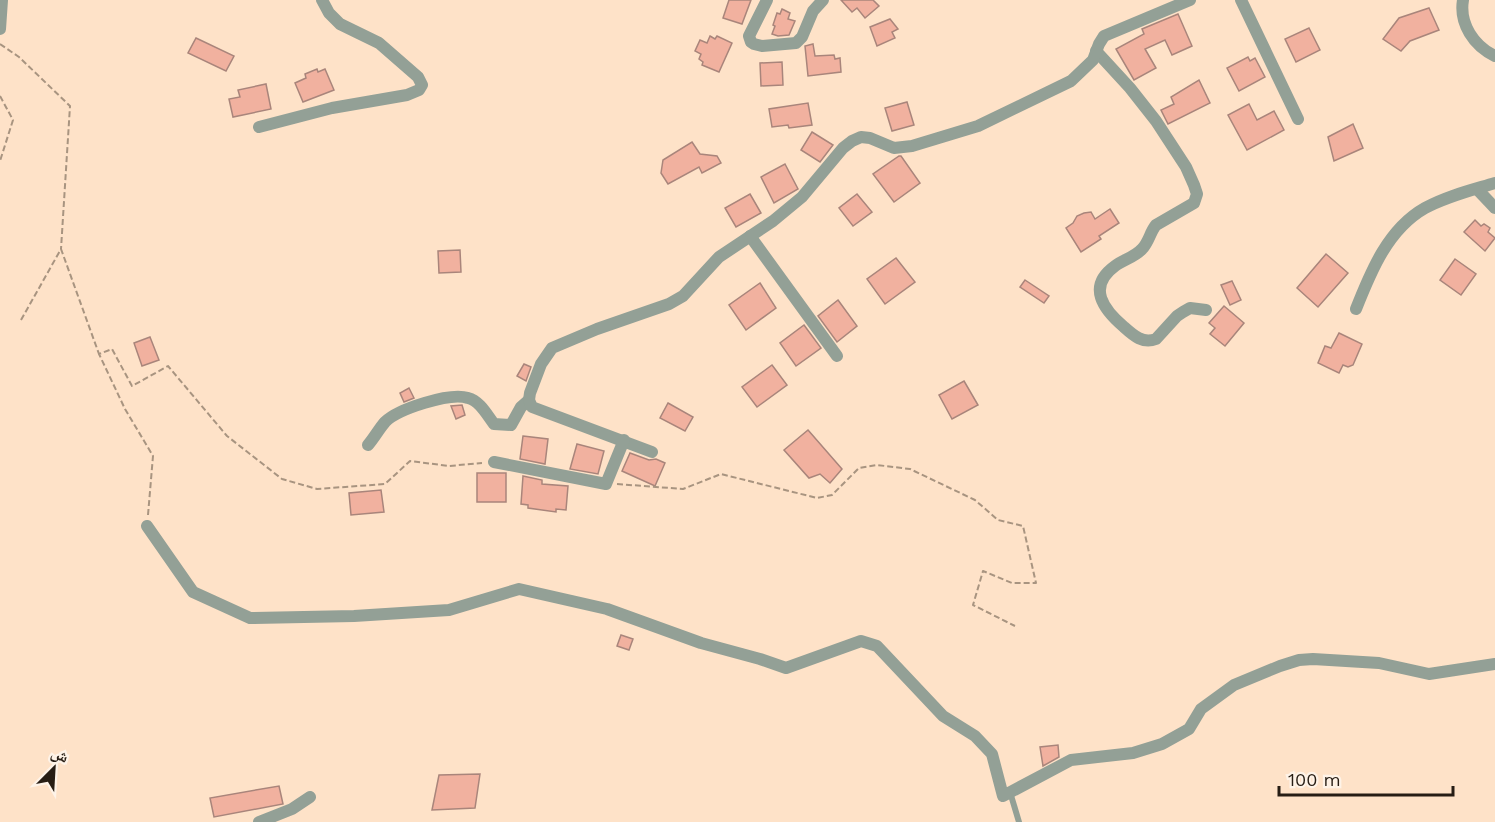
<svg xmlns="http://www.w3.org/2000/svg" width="1495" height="822" font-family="'Work Sans','Noto Naskh Arabic',sans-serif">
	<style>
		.building { fill: #f1b19f; stroke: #a9857b; stroke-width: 1.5 }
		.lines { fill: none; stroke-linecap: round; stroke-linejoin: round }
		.path { stroke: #a89480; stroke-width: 2; stroke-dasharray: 6 3; stroke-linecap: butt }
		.service { stroke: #93a096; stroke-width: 6 }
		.minor { stroke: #93a096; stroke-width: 12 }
	</style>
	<rect width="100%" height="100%" fill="#fee2c8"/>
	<g class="building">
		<path d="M729 0H751L742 24 723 18Z"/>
		<path d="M841 0H873L879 6 865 18 857 8 852 12Z"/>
		<path d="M1429 8 1439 30 1410 41 1401 51 1383 39 1399 18Z"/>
		<path d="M782 9 790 13 788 19 795 21 789 35 778 36 772 34 775 26 773 25 777 13 780 14Z"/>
		<path d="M1178 14 1192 46 1172 55 1165 40 1145 49 1156 68 1134 80 1116 49 1144 34 1142 29Z"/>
		<path d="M890 19 898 29 892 32 895 38 877 46 870 27Z"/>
		<path d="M1309 28 1320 50 1296 62 1285 39Z"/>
		<path d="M710 36 715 39 717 36 732 43 719 72 702 65 703 62 699 59 701 54 695 51 700 40 707 43Z"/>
		<path d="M196 38 234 56 226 71 188 53Z"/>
		<path d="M813 44 815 56 834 55 835 59 840 58 841 72 808 76 805 46Z"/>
		<path d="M1248 57 1250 61 1255 58 1265 77 1239 91 1227 68Z"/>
		<path d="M782 62 783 85 761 86 760 63Z"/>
		<path d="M317 69 318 72 325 69 334 90 303 102 295 83 306 78 305 74Z"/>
		<path d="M1199 80 1210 103 1168 124 1161 110 1174 104 1171 97Z"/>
		<path d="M266 84 271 109 233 117 229 99 240 97 238 90Z"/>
		<path d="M907 102 914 125 892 131 885 108Z"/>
		<path d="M808 103 812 125 789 128 788 125 772 127 769 109Z"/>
		<path d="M1249 104 1257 120 1274 111 1284 130 1247 150 1228 115Z"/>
		<path d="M1353 124 1363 148 1334 161 1328 137Z"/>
		<path d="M812 132 833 145 820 162 801 150Z"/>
		<path d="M692 142 700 154 717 156 721 163 702 173 699 167 668 184 661 173 663 160Z"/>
		<path d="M899 156H901L920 183 894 202 873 174Z"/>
		<path d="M785 164 798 189 774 203 761 177Z"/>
		<path d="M750 194 761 213 736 227 725 208Z"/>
		<path d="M857 194 872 212 853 226 839 208Z"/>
		<path d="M1110 209 1119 223 1099 236 1101 239 1081 252 1066 228 1073 223 1077 216 1084 213 1091 212 1095 219Z"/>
		<path d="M1475 220 1481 226 1484 224 1490 228 1488 232 1495 238 1485 251 1464 232Z"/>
		<path d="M460 250 461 272 439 273 438 251Z"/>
		<path d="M1326 254 1348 273 1318 307 1297 288Z"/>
		<path d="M896 258 915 282 885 304 867 279Z"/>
		<path d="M1455 259 1476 274 1461 295 1440 280Z"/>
		<path d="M1025 280 1049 296 1044 303 1020 287Z"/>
		<path d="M1232 281 1241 300 1230 305 1221 285Z"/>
		<path d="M760 283 776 308 746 330 729 305Z"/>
		<path d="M838 300 857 326 837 342 818 316Z"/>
		<path d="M1224 306 1244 323 1225 346 1210 334 1215 328 1209 323Z"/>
		<path d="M804 325 821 348 796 366 780 343Z"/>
		<path d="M1339 333 1362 344 1353 365 1348 367 1343 365 1339 373 1318 363 1325 346 1331 348Z"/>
		<path d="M150 337 159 360 142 366 134 343Z"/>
		<path d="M524 364 531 367 526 381 517 376Z"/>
		<path d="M772 365 787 385 757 407 742 387Z"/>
		<path d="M964 381 978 405 952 419 939 395Z"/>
		<path d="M409 388 414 398 404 402 400 393Z"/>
		<path d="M668 403 693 417 685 431 660 418Z"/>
		<path d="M462 405 465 415 456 419 451 406Z"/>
		<path d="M808 430 842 469 830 483 820 474 809 478 784 450Z"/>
		<path d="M523 436 548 439 545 464 520 459Z"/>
		<path d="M577 444 604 451 598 474 570 469Z"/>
		<path d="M630 453 649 460 656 459 665 463 655 486 622 471Z"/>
		<rect x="477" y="473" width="29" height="29"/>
		<path d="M523 476 542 480V484L568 486 566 510 556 509V512L528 508V505L521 504Z"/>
		<path d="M381 490 384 512 351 515 349 493Z"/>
		<path d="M621 635 633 639 629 650 617 646Z"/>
		<path d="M1058 745 1059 757 1043 766 1040 747Z"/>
		<path d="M480 774 475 808 432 810 439 775Z"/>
		<path d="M279 786 283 804 214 817 210 798Z"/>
	</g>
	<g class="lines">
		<g class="path">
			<path d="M0 44 19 57 70 106 61 249"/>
			<path d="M0 96 13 120 0 161"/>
			<path d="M21 320 61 249 99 354"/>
			<path d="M617 484 683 489 721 474 817 498 832 495 859 468 877 465 910 469 975 500 998 520 1023 526 1036 583H1012L983 571 973 605 1015 626"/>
			<path d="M148 515 153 456 125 409 99 354 112 349 132 386 168 366 227 436 282 479 317 489 385 484 410 461 449 466 482 463"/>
		</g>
		<path class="service" d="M1010 792 1019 822"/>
		<g class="minor">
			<path d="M767 0 749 36 751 42 754 44 762 46 796 43 802 37 813 11 823 0"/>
			<path d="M1241 0 1298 119"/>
			<path d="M1463 0C1459 24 1474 46 1495 56"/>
			<path d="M0 29 2 0"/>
			<path d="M1096 51 1130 88 1156 121 1186 167 1194 185 1197 194 1194 203 1156 225C1150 232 1149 242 1142 249 1135 257 1123 260 1115 266 1086 287 1104 310 1124 327 1134 336 1143 344 1156 339L1177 316 1183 312 1190 308 1206 310"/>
			<path d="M259 127 332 108 407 95 419 90 422 85 418 77 379 43 340 24 329 13 322 0"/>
			<path d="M1477 189 1495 208"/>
			<path d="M750 236 837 356"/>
			<path d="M1356 309C1371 271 1388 229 1425 208 1447 196 1472 190 1495 183"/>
			<path d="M368 445C374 438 379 429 385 422 398 409 450 392 468 398 480 401 487 415 494 424L511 425 521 407 529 400"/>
			<path d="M652 452 532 407 529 400 530 393 541 364 552 348 597 329 669 304 683 296 719 257 773 221 802 197 843 148 852 141 861 137 870 138 894 148 912 146 978 126 1071 81 1093 60 1099 44 1104 36 1190 0"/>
			<path d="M494 462 606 484 624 440"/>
			<path d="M147 526 193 592 250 618 354 616 449 610 519 589 607 609 701 643 760 659 786 668 861 641 877 646 943 716 975 736 992 754 1003 796 1071 760 1133 753 1162 744 1189 729 1201 709 1234 685 1280 666 1299 660 1313 659 1379 663 1429 674 1495 664"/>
			<path d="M259 822 292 809 310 797"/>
		</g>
	</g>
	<g transform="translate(54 768) rotate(24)" stroke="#fef3e8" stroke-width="4.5" paint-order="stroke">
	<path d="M0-4.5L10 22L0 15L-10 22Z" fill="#271d14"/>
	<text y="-9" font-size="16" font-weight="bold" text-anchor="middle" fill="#271d14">ش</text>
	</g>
	<path d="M1279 786v9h174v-9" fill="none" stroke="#271d14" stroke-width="3"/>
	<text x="1288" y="786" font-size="18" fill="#271d14" stroke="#fef3e8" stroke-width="4.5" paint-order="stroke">100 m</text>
</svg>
